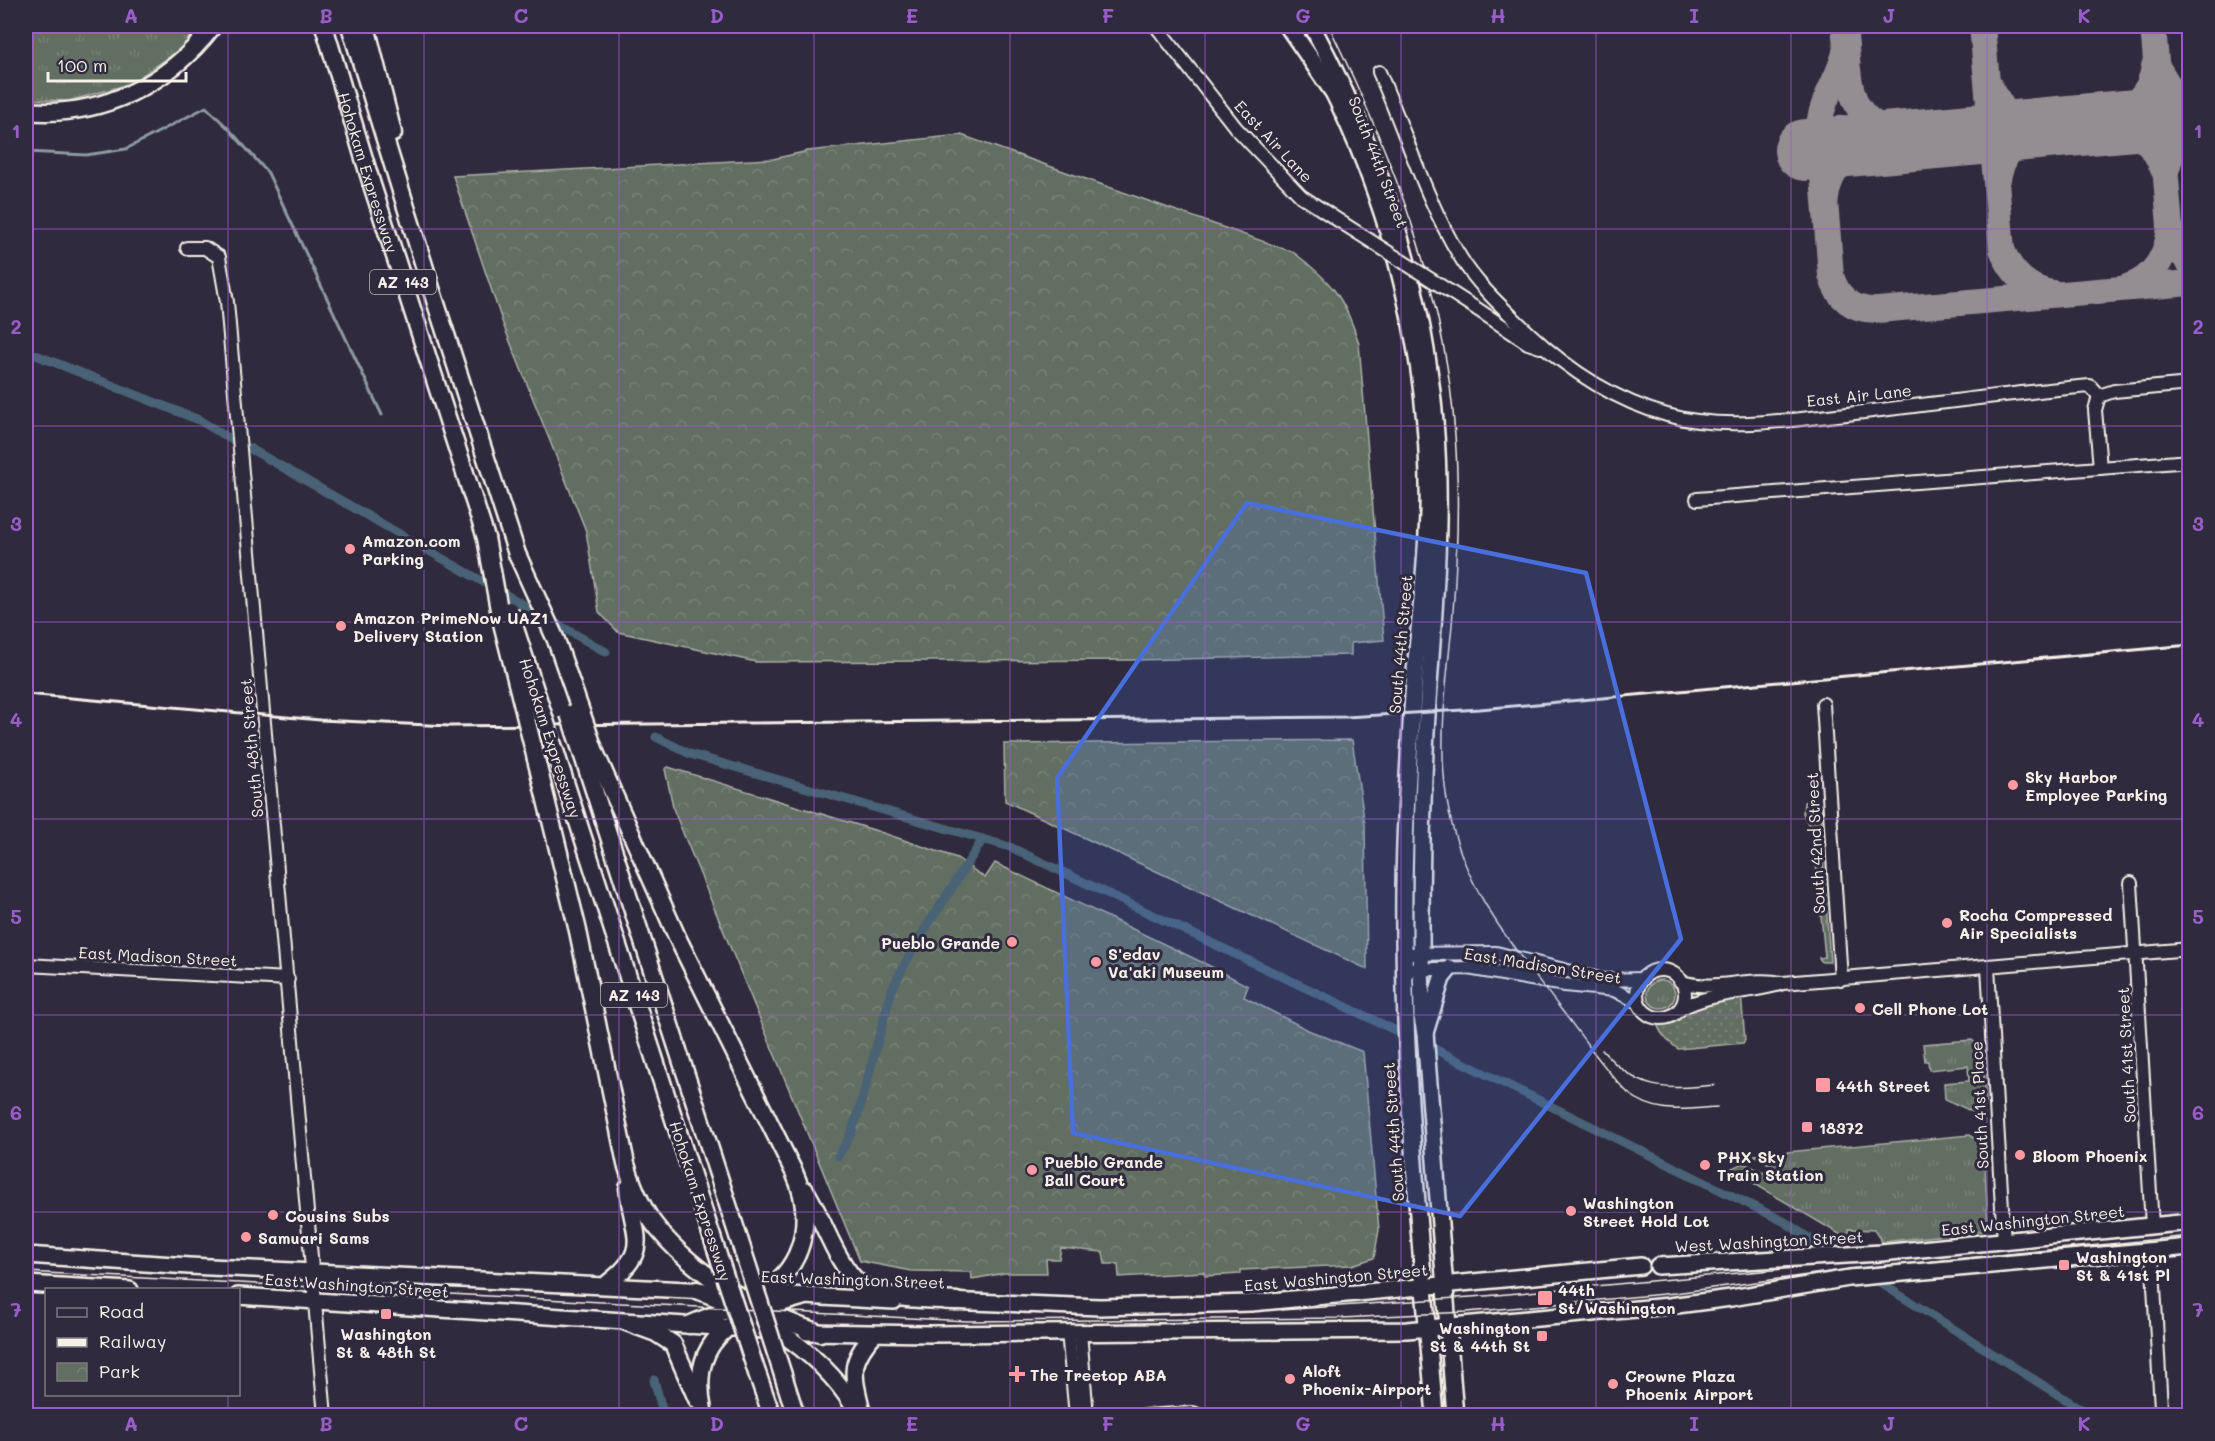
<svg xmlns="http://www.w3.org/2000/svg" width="2215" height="1441" font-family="Mali,sans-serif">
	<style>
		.grass { fill: url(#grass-tufts); stroke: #abb0a5; stroke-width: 1.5 }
		.park { fill: url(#park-crowns); stroke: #abb0a5; stroke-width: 1.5 }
		.garden { fill: url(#garden-dots); stroke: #abb0a5; stroke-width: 1.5 }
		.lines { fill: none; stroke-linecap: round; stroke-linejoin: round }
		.stream { stroke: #8e9ba3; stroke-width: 3 }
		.canal { stroke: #4a6275; stroke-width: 9 }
		.taxiway { stroke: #928e92; stroke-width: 26 }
		.runway { stroke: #928e92; stroke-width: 62 }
		.minor-casing { stroke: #f4f1e8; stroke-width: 16 }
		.major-casing { stroke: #f4f1e8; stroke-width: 20 }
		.highway-casing { stroke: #f4f1e8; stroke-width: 21 }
		.minor { stroke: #2f2a3d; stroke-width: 12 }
		.major { stroke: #2f2a3d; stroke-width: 15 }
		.highway { stroke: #2f2a3d; stroke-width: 16 }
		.tram { stroke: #f4f1e8; stroke-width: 1.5 }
		.rail { stroke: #f4f1e8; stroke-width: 3 }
		.minor-bridge-casing { stroke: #f4f1e8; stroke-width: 16; stroke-linecap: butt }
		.highway-bridge-casing { stroke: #f4f1e8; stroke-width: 21; stroke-linecap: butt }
		.minor-bridge { stroke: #2f2a3d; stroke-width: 12 }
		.highway-bridge { stroke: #2f2a3d; stroke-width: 16 }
		.marked { fill: #486fdb; fill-opacity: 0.2; stroke: #486fdb; stroke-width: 4.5; stroke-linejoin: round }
		.grid { fill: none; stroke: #995dc9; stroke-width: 1.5; stroke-opacity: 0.55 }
		.poi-dot { fill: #ff9aa2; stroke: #2f2a3d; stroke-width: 2 }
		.labels { text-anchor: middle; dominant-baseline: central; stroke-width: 6; stroke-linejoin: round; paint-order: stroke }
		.shield { fill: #2f2a3d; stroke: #b9b5b5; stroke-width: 1.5 }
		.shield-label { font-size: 15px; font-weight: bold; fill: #f4f1e8 }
		.street-label { font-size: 16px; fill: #f4f1e8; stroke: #2f2a3d }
		.poi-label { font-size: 16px; font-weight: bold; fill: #f4f1e8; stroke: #2f2a3d; text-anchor: start }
		.neatline { fill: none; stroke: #995dc9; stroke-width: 2 }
		.grid-label { font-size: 20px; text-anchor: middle; font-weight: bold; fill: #995dc9 }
	</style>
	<defs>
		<pattern id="grass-tufts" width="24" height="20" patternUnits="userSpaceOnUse" patternTransform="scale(1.5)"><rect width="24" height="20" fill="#626e62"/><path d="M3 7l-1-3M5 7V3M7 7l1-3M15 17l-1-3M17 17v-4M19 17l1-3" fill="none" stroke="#798378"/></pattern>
		<pattern id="park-crowns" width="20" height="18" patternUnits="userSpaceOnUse" patternTransform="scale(1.5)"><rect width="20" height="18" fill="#626e62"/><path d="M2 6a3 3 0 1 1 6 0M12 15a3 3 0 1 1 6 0" fill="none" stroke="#798378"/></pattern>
		<pattern id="garden-dots" width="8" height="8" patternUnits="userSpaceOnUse" patternTransform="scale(1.5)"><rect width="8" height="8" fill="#626e62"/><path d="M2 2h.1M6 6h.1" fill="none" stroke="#798378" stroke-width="1.8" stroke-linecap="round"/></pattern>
	</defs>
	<rect width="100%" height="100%" fill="#2f2a3d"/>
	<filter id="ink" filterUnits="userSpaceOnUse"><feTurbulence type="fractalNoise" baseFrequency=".0167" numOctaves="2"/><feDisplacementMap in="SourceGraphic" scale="12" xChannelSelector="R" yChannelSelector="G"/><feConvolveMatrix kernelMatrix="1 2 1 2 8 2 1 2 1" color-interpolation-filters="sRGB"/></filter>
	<g filter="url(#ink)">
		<g class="grass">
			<path d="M26 26H198L181 49 129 84 69 101 26 99Z"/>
			<path d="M1811 800 1821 805 1822 837 1816 841 1803 813 1804 802Z"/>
			<path d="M1819 852 1823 857 1830 962H1822L1819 958 1825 957 1815 853Z"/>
			<circle cx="1661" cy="994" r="14"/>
			<path d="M1972 1040 1983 1049 1986 1103 1983 1110 1975 1113 1945 1099 1944 1083 1969 1081 1968 1066 1929 1070 1928 1061H1925L1923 1044Z"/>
			<path d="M1970 1135 1984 1147 1988 1225 1983 1231 1961 1233 1955 1231 1945 1235 1882 1242 1874 1230 1849 1229V1240L1730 1169 1743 1163 1772 1176 1777 1173 1776 1168 1754 1155Z"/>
		</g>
		<g class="park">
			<path d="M961 135 1293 252C1331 281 1345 297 1359 344L1384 640 1351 643V655L1133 660 756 662 618 632 599 612 586 531 503 324 453 176 773 159 808 151Z"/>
			<path d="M1352 740 1365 825 1367 969 1005 801 1004 744Z"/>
			<path d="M668 767 874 830 957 858 985 878 995 863 1216 969 1248 986 1244 997 1308 1030 1363 1052 1379 1230 1374 1258 1352 1265 1241 1270V1274L1205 1276 1204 1272 1119 1277 1118 1264H1105L1103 1252 1061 1248 1059 1259H1046L1047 1273H1005L972 1279 971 1272 911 1271 860 1261 674 811 665 769Z"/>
		</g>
		<path class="garden" d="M1741 994 1745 1040 1743 1043 1678 1049C1667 1041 1660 1034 1656 1021H1669L1695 1004Z"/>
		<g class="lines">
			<path class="stream" d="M26 152 86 155 126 149 206 107 228 128 268 173 382 415"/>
			<g class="canal">
				<path d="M26 351 199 420 232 440"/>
				<path d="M249 448 606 652"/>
				<path d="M656 737 690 754 1010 847 1445 1054 1785 1222 1823 1248"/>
				<path d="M838 1156 849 1138 858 1114 892 989 915 945 983 839"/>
				<path d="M1882 1284 2092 1416"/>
				<path d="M654 1380 664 1416"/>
			</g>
			<g class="taxiway">
				<path d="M1844 26C1851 89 1842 124 1917 139"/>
				<path d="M1982 26 2002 249C2010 272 2028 290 2053 293"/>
				<path d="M2153 26 2170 226 2180 252 2190 263"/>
				<path d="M1846 47C1842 75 1821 98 1819 127L1831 275C1837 298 1853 311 1878 310L2190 283"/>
				<path d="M2158 68 2172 91 2190 104"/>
				<path d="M1989 85 2004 110 2039 128"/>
				<path d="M2103 122C2128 113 2151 95 2154 66"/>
				<path d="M2103 122C2131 129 2153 140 2163 169"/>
				<path d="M2167 168 2174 145 2190 128"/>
				<path d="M1998 179C2002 155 2018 138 2039 128"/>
				<path d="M1826 198C1832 151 1870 146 1908 140"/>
				<path d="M2127 287C2155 279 2168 253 2170 226"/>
			</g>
			<path class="runway" d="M1805 150 2190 115"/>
			<defs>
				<g id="minor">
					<path d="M1156 26 1236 128 1301 196 1344 224"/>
					<path d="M1379 72C1406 133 1425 198 1459 255 1476 284 1504 309 1528 332 1568 370 1613 400 1667 415 1724 431 1789 420 1847 414 1928 405 2009 393 2090 386L2099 396"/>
					<path d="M187 248H205L219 257 227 302 325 1416"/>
					<path d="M1477 309 1528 343 1540 347"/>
					<path d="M2099 396 2114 391 2190 384"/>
					<path d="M2099 396 2095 410 2100 468"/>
					<path d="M1697 499 2190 461"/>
					<path d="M1823 704 1841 979"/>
					<path d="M2131 883 2152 1226"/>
					<path d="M1404 954 1496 953 1604 980 1643 979"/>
					<path d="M26 965 288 979"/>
					<path d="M1988 967 2004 1242"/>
					<path d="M1405 970 1468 968 1565 985 1614 990 1638 1002"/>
					<circle cx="1661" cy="994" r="24"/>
					<path d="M1680 981C1709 993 1749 976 1782 983"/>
					<path d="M1680 1009C1713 991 1748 994 1783 983L2190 949"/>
					<path d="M2152 1251 2161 1408"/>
					<path d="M1068 1332 1076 1416"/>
					<path d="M1080 1332 1087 1416"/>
					<path d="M1145 1416 1193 1413 1201 1416"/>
				</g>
				<g id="major">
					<path d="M1312 26C1378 149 1423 281 1435 421 1444 525 1432 628 1426 732 1421 827 1420 922 1422 1017L1425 1033 1455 1416"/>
					<path d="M1327 80C1394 211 1431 366 1428 513 1426 570 1419 626 1414 683 1409 750 1405 818 1404 886 1402 1064 1420 1239 1435 1416"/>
					<path d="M1425 1033 1442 978 1450 968"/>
					<path d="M26 1255 189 1266 708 1291"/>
					<path d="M1658 1266 1881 1253 2190 1222"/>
					<path d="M26 1284 130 1290"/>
					<path d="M753 1293 894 1301"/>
					<path d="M238 1296 780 1331"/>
					<path d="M945 1301 1100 1307 1251 1303 1641 1266"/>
					<path d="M807 1332 930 1334 1407 1330 1669 1306 1731 1298 1849 1278 2190 1247"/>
				</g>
				<g id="highway">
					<path id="s1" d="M324 26 372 185 486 538"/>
					<path d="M350 26 431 288 517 554"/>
					<path d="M366 26 393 133"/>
					<path d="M1288 26 1332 90"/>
					<path d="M26 111C100 118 168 85 213 26"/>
					<path d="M595 752 678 939 794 1172C812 1211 808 1257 773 1285 749 1304 716 1313 689 1325"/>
					<path d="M556 754 712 1237"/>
					<path d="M583 756 739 1239"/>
					<path d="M536 759 578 931 626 1164C633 1187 642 1210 658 1229 695 1275 764 1316 820 1333"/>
					<path d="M805 1190C821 1214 837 1265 858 1282 882 1302 928 1298 957 1301"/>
					<path d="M607 1284C653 1249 633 1237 628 1188"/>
					<path d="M697 1290C757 1312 829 1356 859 1416"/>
					<path d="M626 1322 656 1333 673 1344 697 1399"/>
					<path d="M757 1373 772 1416"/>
					<path d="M783 1375 796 1416"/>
					<path d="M861 1409C853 1374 848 1363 874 1334"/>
					<path d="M703 1410C687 1332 743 1313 805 1296"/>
				</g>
			</defs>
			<use href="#minor" class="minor-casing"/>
			<use href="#major" class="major-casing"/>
			<use href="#highway" class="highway-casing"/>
			<use href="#minor" class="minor"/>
			<use href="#major" class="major"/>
			<use href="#highway" class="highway"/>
			<g class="tram">
				<path d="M1329 26C1392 156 1445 289 1455 435 1460 498 1457 563 1452 625 1447 678 1439 734 1445 786 1455 879 1506 937 1560 1008 1582 1036 1603 1068 1628 1093 1656 1115 1685 1109 1717 1107"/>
				<path d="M1602 1050C1639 1092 1664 1090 1715 1085"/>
				<path d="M26 1272 967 1321 1341 1318 1467 1312 1675 1293 1844 1270 2190 1236"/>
				<path d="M1281 1310 1485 1296 1795 1268"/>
			</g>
			<path class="rail" d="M26 694 320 720 450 726 1346 717 1480 709 2190 645"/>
			<defs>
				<path id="minor-bridge" d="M1344 224 1477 309"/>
				<g id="highway-bridge">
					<path d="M486 538 500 615 536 759"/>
					<path d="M517 554 556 640 595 752"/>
					<path d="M509 610 556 754"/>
					<path d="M569 714 583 756"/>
					<path d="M712 1237 757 1373"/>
					<path d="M739 1239 783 1375"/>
				</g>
			</defs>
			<use href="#minor-bridge" class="minor-bridge-casing"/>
			<use href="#highway-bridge" class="highway-bridge-casing"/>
			<use href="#minor-bridge" class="minor-bridge"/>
			<use href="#highway-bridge" class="highway-bridge"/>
		</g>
	</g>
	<path class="marked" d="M1247 503 1586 573 1681 939 1460 1216 1073 1133 1057 778Z"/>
	<path class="grid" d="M228 26V1290M424 26V1416M619 26V1416M814 26V1416M1010 26V1416M1205 26V1416M1401 26V1416M1596 26V1416M1791 26V1416M1987 26V1416M26 229H2190M26 426H2190M26 622H2190M26 819H2190M26 1015H2190M26 1212H2190M228 1394V1416"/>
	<g class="poi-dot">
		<circle cx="350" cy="549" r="6"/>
		<circle cx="341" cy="626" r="6"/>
		<circle cx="2013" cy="785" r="6"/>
		<circle cx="1947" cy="923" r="6"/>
		<circle cx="1012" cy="942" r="6"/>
		<circle cx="1096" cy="962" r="6"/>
		<circle cx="1860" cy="1008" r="6"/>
		<rect x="1815" y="1077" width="16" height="16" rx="3"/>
		<rect x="1801" y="1121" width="12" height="12" rx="3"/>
		<circle cx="2020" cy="1155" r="6"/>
		<circle cx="1705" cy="1165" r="6"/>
		<circle cx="1032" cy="1170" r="6"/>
		<circle cx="1571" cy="1211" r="6"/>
		<circle cx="273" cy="1215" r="6"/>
		<circle cx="246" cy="1237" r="6"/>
		<rect x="2058" y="1259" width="12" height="12" rx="3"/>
		<rect x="1537" y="1290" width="16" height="16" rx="3"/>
		<rect x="380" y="1308" width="12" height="12" rx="3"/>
		<rect x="1536" y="1330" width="12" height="12" rx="3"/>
		<path d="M1014 1365h6v6h6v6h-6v6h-6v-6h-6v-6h6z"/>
		<circle cx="1290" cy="1379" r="6"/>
		<circle cx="1613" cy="1384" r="6"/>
	</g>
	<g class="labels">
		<g class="shield">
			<rect x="370" y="270" width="66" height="24" rx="4.5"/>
			<rect x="601" y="983" width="66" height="24" rx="4.5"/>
		</g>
		<g class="shield-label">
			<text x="403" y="282">AZ 143</text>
			<text x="634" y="995">AZ 143</text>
		</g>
		<g class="street-label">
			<text transform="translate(1274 141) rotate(47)">East Air Lane</text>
			<text transform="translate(1379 162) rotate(69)">South 44th Street</text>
			<text stroke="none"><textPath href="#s1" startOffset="153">Hohokam Expressway</textPath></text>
			<text transform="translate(1859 395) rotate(-6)">East Air Lane</text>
			<text transform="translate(1400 644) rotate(-85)">South 44th Street</text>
			<text transform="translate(551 738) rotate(72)">Hohokam Expressway</text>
			<text transform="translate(251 748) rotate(-95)">South 48th Street</text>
			<text transform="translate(1815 843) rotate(-93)">South 42nd Street</text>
			<text transform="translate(158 956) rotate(3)">East Madison Street</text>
			<text transform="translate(1543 965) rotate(9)">East Madison Street</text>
			<text transform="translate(2126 1055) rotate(-93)">South 41st Street</text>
			<text transform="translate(1979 1105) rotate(-93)">South 41st Place</text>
			<text transform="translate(1393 1132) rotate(-94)">South 44th Street</text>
			<text transform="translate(701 1201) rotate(72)">Hohokam Expressway</text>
			<text transform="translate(2033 1220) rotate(-6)">East Washington Street</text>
			<text transform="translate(1769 1241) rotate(-3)">West Washington Street</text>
			<text transform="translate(1336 1277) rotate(-5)">East Washington Street</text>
			<text transform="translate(853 1279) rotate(2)">East Washington Street</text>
			<text transform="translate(357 1285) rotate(4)">East Washington Street</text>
		</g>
		<g class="poi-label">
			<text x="362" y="540">Amazon.com<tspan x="362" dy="18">Parking</tspan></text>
			<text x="353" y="617">Amazon PrimeNow UAZ1<tspan x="353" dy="18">Delivery Station</tspan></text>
			<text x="2025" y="776">Sky Harbor<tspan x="2025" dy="18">Employee Parking</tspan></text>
			<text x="1959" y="914">Rocha Compressed<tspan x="1959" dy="18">Air Specialists</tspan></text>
			<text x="1000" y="942" text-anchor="end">Pueblo Grande</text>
			<text x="1108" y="953">S'edav<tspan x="1108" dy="18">Va'aki Museum</tspan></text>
			<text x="1872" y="1008">Cell Phone Lot</text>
			<text x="1836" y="1085">44th Street</text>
			<text x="1819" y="1127">18372</text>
			<text x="2032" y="1155">Bloom Phoenix</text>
			<text x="1717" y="1156">PHX Sky<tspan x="1717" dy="18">Train Station</tspan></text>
			<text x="1044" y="1161">Pueblo Grande<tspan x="1044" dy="18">Ball Court</tspan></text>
			<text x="1583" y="1202">Washington<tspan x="1583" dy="18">Street Hold Lot</tspan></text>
			<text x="285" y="1215">Cousins Subs</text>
			<text x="258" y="1237">Samuari Sams</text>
			<text x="2076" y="1256">Washington<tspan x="2076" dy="18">St &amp; 41st Pl</tspan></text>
			<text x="1558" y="1289">44th<tspan x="1558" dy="18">St/Washington</tspan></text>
			<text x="1530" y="1327" text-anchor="end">Washington<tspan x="1530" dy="18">St &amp; 44th St</tspan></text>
			<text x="386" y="1333" text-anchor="middle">Washington<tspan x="386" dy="18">St &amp; 48th St</tspan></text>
			<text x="1302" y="1370">Aloft<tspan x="1302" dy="18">Phoenix-Airport</tspan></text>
			<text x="1030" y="1374">The Treetop ABA</text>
			<text x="1625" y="1375">Crowne Plaza<tspan x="1625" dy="18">Phoenix Airport</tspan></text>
		</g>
	</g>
	<rect width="2215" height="1441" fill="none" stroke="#2f2a3d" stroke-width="66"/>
	<rect x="45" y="1288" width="195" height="108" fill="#2f2a3d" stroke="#7e7a81" stroke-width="1.5"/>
	<rect x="57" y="1308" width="30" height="9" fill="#2f2a3d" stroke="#7e7a81" stroke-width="1.5"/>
	<text x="99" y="1318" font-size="18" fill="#f4f1e8">Road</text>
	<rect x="57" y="1338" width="30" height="9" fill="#f4f1e8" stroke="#7e7a81" stroke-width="1.5"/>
	<text x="99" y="1348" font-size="18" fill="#f4f1e8">Railway</text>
	<rect x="57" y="1363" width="30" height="18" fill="url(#park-crowns)" stroke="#7e7a81" stroke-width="1.5"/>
	<text x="99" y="1378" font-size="18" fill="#f4f1e8">Park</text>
	<path d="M48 72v9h138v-9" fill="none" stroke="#f4f1e8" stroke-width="3"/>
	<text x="57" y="72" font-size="18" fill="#f4f1e8" stroke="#2f2a3d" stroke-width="4.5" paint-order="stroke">100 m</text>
	<rect x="33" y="33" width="2149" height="1375" class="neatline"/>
	<g class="grid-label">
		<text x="131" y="23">A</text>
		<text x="326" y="23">B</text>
		<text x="521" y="23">C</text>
		<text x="717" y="23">D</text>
		<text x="912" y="23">E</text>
		<text x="1108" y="23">F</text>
		<text x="1303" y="23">G</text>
		<text x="1498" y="23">H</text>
		<text x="1694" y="23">I</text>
		<text x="1889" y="23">J</text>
		<text x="2084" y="23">K</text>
		<text x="16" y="138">1</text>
		<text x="2198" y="138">1</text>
		<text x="16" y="334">2</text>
		<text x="2198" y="334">2</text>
		<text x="16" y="531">3</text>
		<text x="2198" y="531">3</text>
		<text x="16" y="727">4</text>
		<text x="2198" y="727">4</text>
		<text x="16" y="924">5</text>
		<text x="2198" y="924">5</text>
		<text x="16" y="1120">6</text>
		<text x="2198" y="1120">6</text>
		<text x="16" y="1317">7</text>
		<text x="2198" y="1317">7</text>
		<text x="131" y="1431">A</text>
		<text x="326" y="1431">B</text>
		<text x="521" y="1431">C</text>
		<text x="717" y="1431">D</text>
		<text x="912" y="1431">E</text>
		<text x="1108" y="1431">F</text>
		<text x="1303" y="1431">G</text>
		<text x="1498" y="1431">H</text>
		<text x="1694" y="1431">I</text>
		<text x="1889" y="1431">J</text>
		<text x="2084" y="1431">K</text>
	</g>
</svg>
